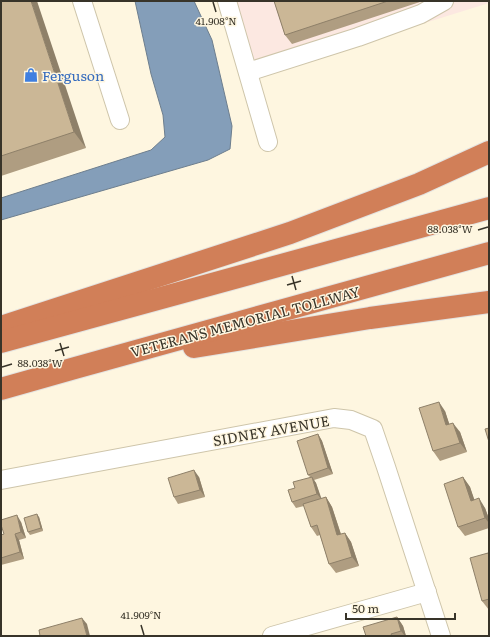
<svg xmlns="http://www.w3.org/2000/svg" width="490" height="637" font-family="Literata,serif">
	<style>
		.commercial { fill: #fce8e1 }
		.water { fill: #849eb9; stroke: #6d7e8e }
		.lines { fill: none; stroke-linecap: round; stroke-linejoin: round }
		.minor-casing { stroke: #cec5aa; stroke-width: 20 }
		.highway-casing { stroke: #e3e3e1; stroke-width: 24 }
		.minor { stroke: #fff; stroke-width: 18 }
		.highway { stroke: #d17f58; stroke-width: 22 }
		.wall { fill: #af9d81 }
		.shaded-wall { fill: #8e8069 }
		.building { fill: #cbb796; stroke: #8e8069 }
		.ticks { fill: none; stroke: #383429; stroke-width: 1.5 }
		.labels { text-anchor: middle; dominant-baseline: central; stroke-width: 3; stroke-linejoin: round; paint-order: stroke }
		.shop-label { font-size: 14px; fill: #366cbe; stroke: #fef6e0; text-anchor: start }
		.street-label { font-size: 14px; fill: #383429; stroke: #fef6e0 }
		.ticks-label { font-size: 10px; text-anchor: middle; fill: #383429; stroke: #fef6e0; stroke-width: 3; stroke-linejoin: round; paint-order: stroke }
	</style>
	<rect width="100%" height="100%" fill="#fef6e0"/>
	<path class="commercial" d="M235 1H489V3L258 75Z"/>
	<path class="water" d="M135 1H194L212 40 232 126 230 149 208 160 1 220V198L151 150 165 137 163 115 151 74Z"/>
	<g class="lines">
		<defs>
			<g id="minor">
				<path d="M82 1 120 120"/>
				<path d="M227 1 268 142"/>
				<path d="M248 72 358 37 421 14 444 1"/>
				<path d="M1 480 334 418 351 420 373 429 386 467 441 636"/>
				<path d="M272 636 427 592"/>
			</g>
			<g id="highway">
				<path d="M1 327 290 233 419 184 489 152"/>
				<path d="M1 342 489 208"/>
				<path d="M194 347 370 318 489 302"/>
				<path d="M1 389 75 368 489 253"/>
			</g>
		</defs>
		<use href="#minor" class="minor-casing"/>
		<use href="#highway" class="highway-casing"/>
		<use href="#minor" class="minor"/>
		<use href="#highway" class="highway"/>
	</g>
	<g class="wall">
		<path d="M1 1 86 148 1 176Z"/>
		<path d="M274 1H423L292 44 285 35Z"/>
		<path d="M445 411 449 424 460 432 467 452 440 461 433 451Z"/>
		<path d="M318 434 322 441 333 474 314 480 316 483 321 499 326 497 332 507 341 534 345 533 351 542 359 566 336 573 329 564 320 535 317 536 311 527 304 506 296 508 292 502 310 477 308 475Z"/>
		<path d="M199 477 205 497 178 504 174 497Z"/>
		<path d="M463 477 470 487 474 500 485 508 489 519V528L465 536 458 527Z"/>
		<path d="M39 517 43 531 30 535 28 532Z"/>
		<path d="M21 522 26 538 19 540 24 559 1 565V535L4 534Z"/>
		<path d="M489 554V610L482 601Z"/>
		<path d="M397 617 403 626 406 636H366Z"/>
	</g>
	<g class="shaded-wall">
		<path d="M31 1H37L86 148 74 132Z"/>
		<path d="M439 402 445 411 453 435 446 425Z"/>
		<path d="M453 423 460 432 467 452 460 443Z"/>
		<path d="M318 434 322 441 333 474 328 468Z"/>
		<path d="M194 470 199 477 205 497 200 490Z"/>
		<path d="M312 477 316 483 322 500 317 494Z"/>
		<path d="M463 477 470 487 478 510 471 501Z"/>
		<path d="M326 497 332 507 344 544 337 535Z"/>
		<path d="M479 498 485 508 489 519V523L485 518Z"/>
		<path d="M37 514 39 517 43 531 41 528Z"/>
		<path d="M17 515 21 522 26 538 21 532Z"/>
		<path d="M345 533 351 542 359 566 352 557Z"/>
		<path d="M15 534 19 540 24 559 20 552Z"/>
		<path d="M397 617 403 626 406 636H405L401 631Z"/>
		<path d="M82 618 87 624 90 636H87Z"/>
	</g>
	<g class="building">
		<path d="M1 1H31L74 132 1 156Z"/>
		<path d="M274 1H388L285 35Z"/>
		<path d="M439 402 446 425 453 423 460 443 433 451 419 408Z"/>
		<path d="M489 428V442L485 429Z"/>
		<path d="M318 434 328 468 308 475 297 441Z"/>
		<path d="M194 470 200 490 174 497 168 478Z"/>
		<path d="M312 477 317 494 292 502 288 490 295 488 293 482Z"/>
		<path d="M463 477 471 501 479 498 485 518 458 527 444 484Z"/>
		<path d="M326 497 337 535 345 533 352 557 329 564 317 525 311 527 303 504Z"/>
		<path d="M37 514 41 528 28 532 24 518Z"/>
		<path d="M17 515 21 532 15 534 20 552 1 558V535L4 534 1 525V520Z"/>
		<path d="M488 553 489 556V599L482 601 470 558Z"/>
		<path d="M397 617 401 631 391 634 392 636H366L363 627Z"/>
		<path d="M82 618 87 636H40L39 630Z"/>
	</g>
	<path class="ticks" d="M213 2 216 12M478 230 488 227M292 276 296 290M287 285 301 281M60 343 64 356M55 351 69 347M2 367 12 364M141 625 144 635"/>
	<defs>
		<symbol id="shop-bare" viewBox="-9 -9 18 18"><path d="M-5-2.5h2.3a2.7 3.5 0 0 1 5.4 0H5L5.5 6h-11ZM-1.5-2.5h3a1.5 2.3 0 0 0-3 0Z" fill="#3f7fe0" stroke="#fef6e0" stroke-width="2.5" paint-order="stroke"/></symbol>
	</defs>
	<g fill-rule="evenodd">
		<use href="#shop-bare" x="21" y="65" width="20" height="20"/>
	</g>
	<g class="labels">
		<g class="shop-label">
			<text x="42" y="75">Ferguson</text>
		</g>
		<g class="street-label">
			<text transform="translate(245 321) rotate(-15)">VETERANS MEMORIAL TOLLWAY</text>
			<text transform="translate(271 430) rotate(-10)">SIDNEY AVENUE</text>
		</g>
	</g>
	<g class="ticks-label">
		<text x="216" y="25">41.908°N</text>
		<text x="450" y="233">88.038°W</text>
		<text x="40" y="367">88.038°W</text>
		<text x="141" y="619">41.909°N</text>
	</g>
	<rect width="490" height="637" fill="none" stroke="#383429" stroke-width="4"/>
	<path d="M346 613v6h109v-6" fill="none" stroke="#383429" stroke-width="2"/>
	<text x="352" y="613" font-size="12" fill="#383429" stroke="#fef6e0" stroke-width="3" paint-order="stroke">50 m</text>
</svg>
